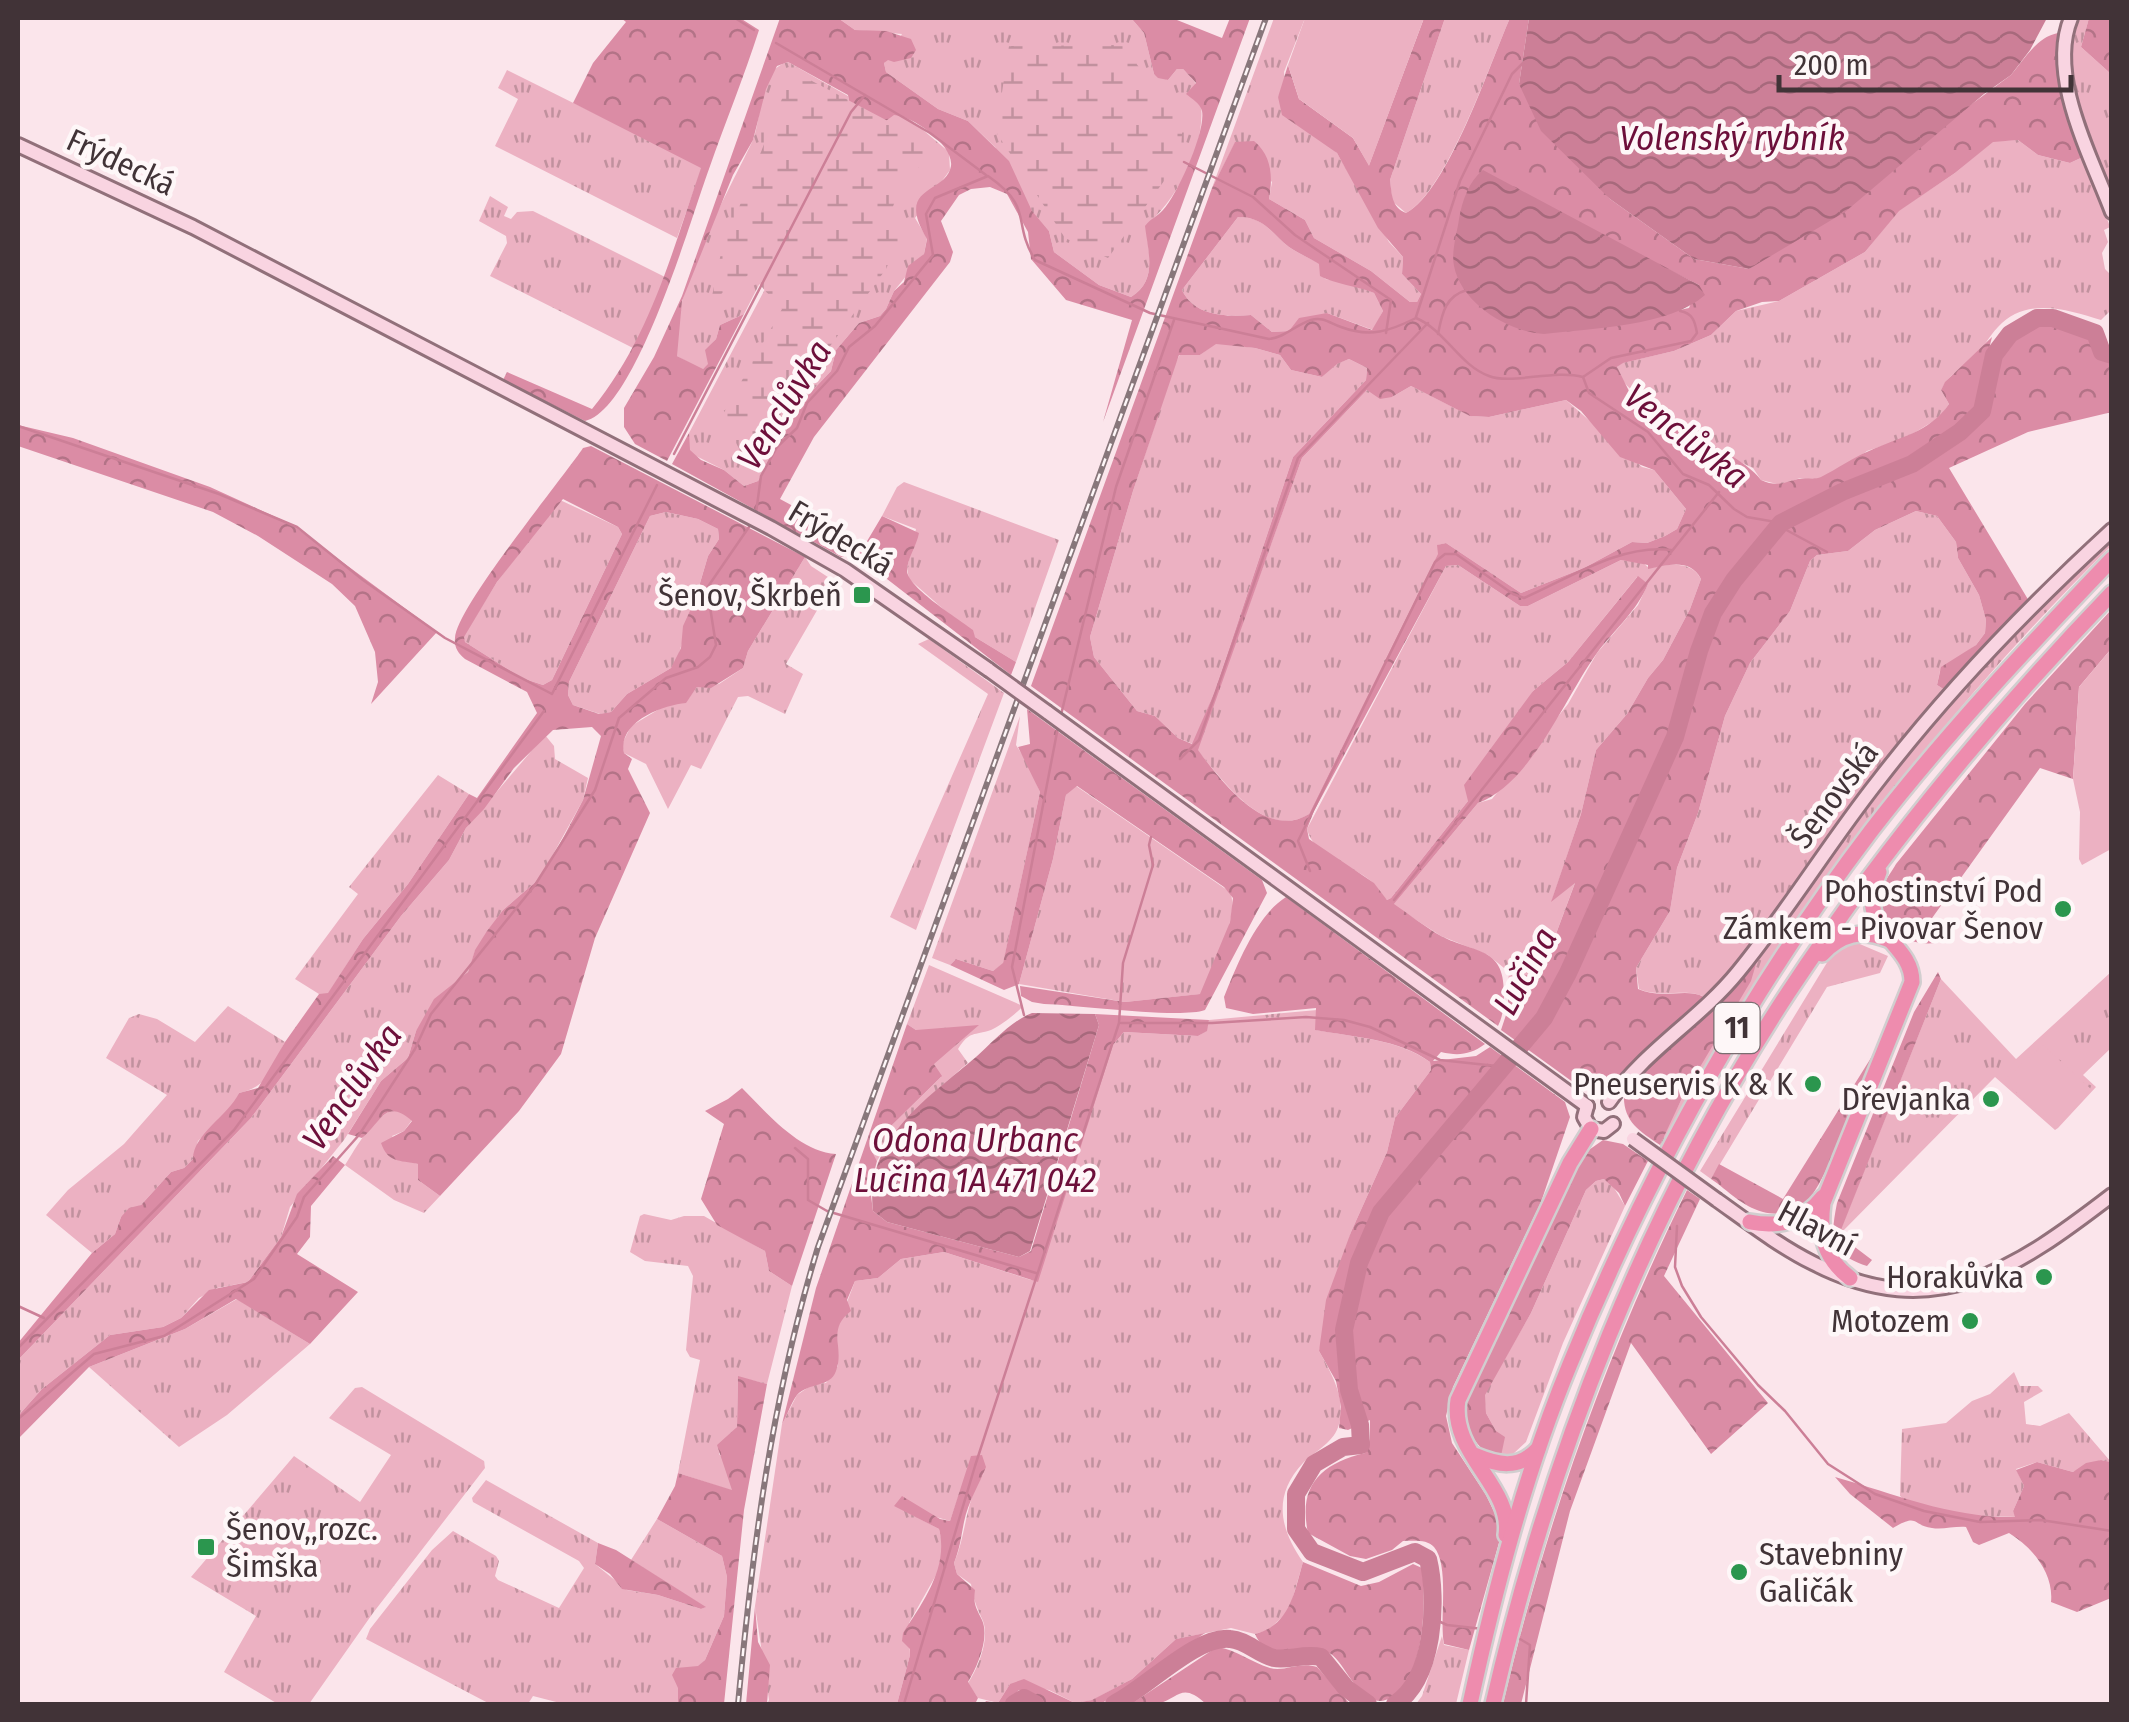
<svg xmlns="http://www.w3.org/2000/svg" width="2129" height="1722" font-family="'Fira Sans Condensed',sans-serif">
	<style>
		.grass { fill: url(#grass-tufts) }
		.forest { fill: url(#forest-crowns); fill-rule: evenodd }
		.wetland { fill: url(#wetland-marsh) }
		.green { fill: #ecb1c2 }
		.water { fill: url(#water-waves) }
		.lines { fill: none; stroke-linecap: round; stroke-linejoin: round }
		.stream { stroke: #cc7f97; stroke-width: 2.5 }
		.river { stroke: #cc7f97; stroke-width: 18 }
		.secondary-casing { stroke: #91707a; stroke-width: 18 }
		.trunk-casing { stroke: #d1cecf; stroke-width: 20 }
		.secondary { stroke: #f9d4e1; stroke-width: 12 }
		.trunk { stroke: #ee8cae; stroke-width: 15 }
		.rail-casing { stroke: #88777b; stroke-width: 6 }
		.rail { stroke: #fef7f8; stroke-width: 2.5; stroke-dasharray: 8; stroke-linecap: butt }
		.secondary-bridge-casing { stroke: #91707a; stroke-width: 18; stroke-linecap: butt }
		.secondary-bridge { stroke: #f9d4e1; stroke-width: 12 }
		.poi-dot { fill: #2b964e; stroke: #fef7f8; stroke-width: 4 }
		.labels { text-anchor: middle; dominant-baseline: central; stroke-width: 9; stroke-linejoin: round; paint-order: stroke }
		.shield { fill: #fef7f8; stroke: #7a6e71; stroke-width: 2.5 }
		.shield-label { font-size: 30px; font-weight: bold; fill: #413337 }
		.street-label { font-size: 32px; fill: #413337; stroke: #fef7f8 }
		.poi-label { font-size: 32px; fill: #413337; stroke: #fef7f8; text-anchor: end }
		.water-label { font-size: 35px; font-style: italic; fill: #6d0f3a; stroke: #fef7f8 }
	</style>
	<defs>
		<pattern id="grass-tufts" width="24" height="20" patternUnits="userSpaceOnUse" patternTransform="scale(2.5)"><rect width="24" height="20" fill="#ecb1c2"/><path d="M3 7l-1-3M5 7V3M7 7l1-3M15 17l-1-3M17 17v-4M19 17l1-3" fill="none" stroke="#c1919e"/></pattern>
		<pattern id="forest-crowns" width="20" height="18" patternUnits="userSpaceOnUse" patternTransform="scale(2.5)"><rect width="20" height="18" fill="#db8ca5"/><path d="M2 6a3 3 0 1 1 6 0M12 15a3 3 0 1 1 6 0" fill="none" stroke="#b37387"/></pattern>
		<pattern id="wetland-marsh" width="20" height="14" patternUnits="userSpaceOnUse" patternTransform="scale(2.5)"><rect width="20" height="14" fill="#ecb1c2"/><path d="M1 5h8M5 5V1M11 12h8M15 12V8" fill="none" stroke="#c1919e"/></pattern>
		<pattern id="water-waves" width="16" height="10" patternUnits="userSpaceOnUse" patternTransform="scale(2.5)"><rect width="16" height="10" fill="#cc7f97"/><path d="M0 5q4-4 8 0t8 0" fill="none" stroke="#a7697c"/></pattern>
	</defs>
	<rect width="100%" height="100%" fill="#fbe5eb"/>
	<g class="grass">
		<path d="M838 18H1131L1144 33 1154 74 1168 80 1177 69H1183C1188 75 1195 80 1197 87 1214 133 1180 196 1146 226 1148 252 1158 280 1131 297L1099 285 1054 252 1049 231 1032 212 995 147 968 121 938 109 886 72 884 63 902 34 855 30Z"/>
		<path d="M1274 18H1305L1284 72 1285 84 1278 97 1337 153 1389 242 1403 257 1402 274 1421 294 1417 302H1410L1371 271 1314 238 1305 220 1269 199 1272 182 1235 143 1212 188Z"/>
		<path d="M1445 18H1510C1490 63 1447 191 1406 213L1392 201 1390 180Z"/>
		<path d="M2077 18H2089L2081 47 2111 74V196C2089 139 2060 80 2077 18Z"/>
		<path d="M788 62 848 96 850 107 744 314 720 325 716 339 706 350 709 364 702 370 677 356C667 299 727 195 752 142 763 118 757 70 788 62Z"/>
		<path d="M507 70 702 167 677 238 495 146 518 99 498 88Z"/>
		<path d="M858 113 902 115 910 119 949 152 950 170 915 218 927 238 924 254 894 291 886 309 880 316 859 323 836 350 831 371 790 414 788 427 758 481 744 486 724 470 694 455 689 450V433Z"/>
		<path d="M2018 140 2038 155 2070 163 2085 156 2110 227 2104 230 2108 242 2102 253 2105 269 2111 275V310L2101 320C2068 310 2026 296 1998 327 1989 336 1984 348 1974 357 1962 368 1948 375 1941 390L1949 404 1940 417 1906 438 1867 451 1850 464 1819 479 1800 478 1781 485 1761 480 1753 468 1717 451 1700 438 1683 436C1677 428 1671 418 1663 410 1645 394 1624 394 1617 367L1622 363 1674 351 1711 335 1736 311 1779 301 1865 252 1898 211 1955 173 1993 141Z"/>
		<path d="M490 196 508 207 504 216 511 219 517 212 533 211 665 277 654 307 633 348 490 276 507 243 506 236 479 221Z"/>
		<path d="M1238 217C1264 216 1272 234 1289 247 1297 253 1310 258 1320 264L1325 279 1355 284 1374 293 1383 311 1373 330 1327 313 1290 331 1272 332 1251 315C1226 317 1194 316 1182 290Z"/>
		<path d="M1216 343 1255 348 1280 355 1291 370 1322 377 1336 364 1349 359 1367 368 1366 380 1293 457 1215 691 1193 744 1178 738 1155 716 1137 711 1094 657 1090 637 1133 491 1175 364 1180 354 1200 355Z"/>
		<path d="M1411 386 1471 416 1489 417 1566 400 1642 467 1654 470 1686 509 1677 529 1665 536 1647 543 1632 542 1584 568 1521 593 1446 543 1438 545 1439 554 1309 814C1265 842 1222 779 1197 750L1302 458 1367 390 1392 397Z"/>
		<path d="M904 482 1059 540 1016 662 975 637 909 579 907 568 916 529 882 516 897 487Z"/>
		<path d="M560 500 618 527 622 534 552 680 543 685 522 678 465 642 463 637 497 582Z"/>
		<path d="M1916 511 1937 516 1956 542 1958 558 1979 595 1986 620 1985 633 1976 645 1940 671 1937 685 1945 690 1839 821 1736 965 1704 997C1687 987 1662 999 1639 989L1636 968 1670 911 1677 868 1698 813 1725 716 1750 663 1790 611 1810 561 1817 555 1848 551 1875 530Z"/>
		<path d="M666 512 698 519 718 529 719 539 708 556 677 660 671 668 627 694 611 712 600 714 573 705 568 695 569 682 650 516Z"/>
		<path d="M2111 536V546C1932 723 1779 924 1663 1148L1660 1145 1671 1119 1754 965 1749 968 1884 780 1986 660Z"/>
		<path d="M805 557 811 566 834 581 786 664 803 674 785 714 748 696 738 697 701 769 691 765 668 809 646 764 624 753 622 744 631 726 666 705 689 698 697 687 719 684 743 668 748 651Z"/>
		<path d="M1621 560 1642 562 1649 568C1668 565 1690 559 1701 579L1690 609 1663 660 1648 678 1627 714 1596 750 1581 814 1552 900 1576 880 1541 974 1519 975 1508 983 1509 972 1488 955 1441 936 1393 905 1478 803 1492 799 1568 704 1597 653 1638 605 1648 584 1637 577 1568 662 1533 691 1468 801 1391 898 1387 900C1381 894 1377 886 1371 881 1351 864 1313 856 1307 829L1446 566 1458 565 1520 606H1528Z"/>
		<path d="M929 639 1004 693 916 930 890 917 988 694 918 644Z"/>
		<path d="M1020 716 1016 745 1028 764 1040 792 1003 964 993 971 956 959 950 965 932 958Z"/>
		<path d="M545 735 554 746 555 759 588 778 583 800 540 878 503 910 475 951 468 972 416 1031 408 1058 381 1081 344 1140 290 1207 281 1237 248 1282 217 1288 199 1298 181 1318 163 1327 110 1335 42 1389 18 1416V1360L251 1118 401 916 449 860 466 828Z"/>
		<path d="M438 775 469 794 408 884 363 939 328 994H319L295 979 358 894 349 887Z"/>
		<path d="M1076 786 1230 892C1241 916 1211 969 1201 994L1125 1002 1019 984 1053 859 1066 795Z"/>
		<path d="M1855 942 1888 956 1880 973 1827 987 1711 1179 1700 1171 1831 956Z"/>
		<path d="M929 965 1023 1006C1017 1013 999 1027 991 1030 974 1036 970 1030 958 1049L968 1063C933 1093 900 1121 877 1161L871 1153 890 1127 941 1077 916 1030 907 1024Z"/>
		<path d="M2111 972V1048L2083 1075 2096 1087 2058 1128 2055 1130 1995 1077 1838 1236 1941 979 2016 1059Z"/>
		<path d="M228 1006 285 1042C271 1068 270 1086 239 1093L233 1107 198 1141 193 1159 184 1168 171 1172 141 1205 121 1217 115 1234 92 1253 46 1215 68 1190 124 1144 167 1095 106 1058 129 1018 139 1014 157 1019 195 1042Z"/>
		<path d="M1317 1010 1316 1030C1353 1037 1398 1039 1430 1062L1431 1070 1395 1118 1387 1152 1351 1232 1319 1351C1331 1373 1346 1397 1339 1424 1335 1442 1315 1451 1303 1463 1272 1496 1280 1529 1303 1562L1289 1611 1268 1630 1255 1634 1231 1628 1176 1639 1132 1679 1093 1700 1075 1703 1049 1690 1010 1684 998 1703 978 1698 968 1683C978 1668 990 1639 983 1621 977 1608 973 1599 971 1584L957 1574 954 1563C967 1533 965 1500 984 1473L960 1492 950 1521 894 1505 939 1529 943 1546 940 1568 909 1623 910 1655 897 1704H767L769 1700 755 1606 782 1424 797 1395 813 1384 826 1383 838 1366 837 1329 855 1281 878 1278 901 1259 944 1252 1031 1280 1113 1045 1124 1032 1198 1036 1206 1031 1209 1020Z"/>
		<path d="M390 1111H400L412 1120 404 1131 392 1136 411 1162 418 1164V1180L440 1196 424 1213 394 1200 345 1165C357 1146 370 1122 390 1111Z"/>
		<path d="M1604 1179 1611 1183 1625 1206 1563 1343 1526 1442 1513 1454 1501 1456 1496 1431 1486 1413 1484 1395 1531 1313 1586 1190 1596 1181Z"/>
		<path d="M644 1214 671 1220 684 1216H704L765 1251 769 1271 792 1286 767 1384 738 1377 737 1427 719 1454 725 1460 733 1491 678 1473 700 1360 690 1357 686 1350 693 1276 688 1266 645 1261 630 1252 640 1216Z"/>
		<path d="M237 1299 310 1344 227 1415 179 1447 89 1367 185 1329Z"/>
		<path d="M2014 1372 2020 1386H2038L2043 1391 2024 1402 2026 1424 2040 1426 2069 1413 2111 1462 2101 1460 2073 1472 2037 1462 2016 1469 2024 1486 2013 1511 2016 1517 1964 1515 1907 1502 1900 1496 1902 1429 1946 1423 1972 1401 1990 1394Z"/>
		<path d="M362 1387 484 1461 485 1468 373 1613 309 1704H278L224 1672 256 1616 191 1577 294 1456 360 1502 391 1455 329 1418 355 1388Z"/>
		<path d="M486 1480 598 1543 595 1564 627 1590 658 1595 701 1609 705 1607 631 1560 657 1519 722 1556 727 1577 724 1616 705 1660 678 1688V1704H564L533 1696 528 1704H490L366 1639 370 1629 432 1550 453 1531 496 1556 499 1561 495 1576 498 1580 559 1608 584 1568 579 1561 473 1502 472 1498Z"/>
		<path d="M1442 1636 1444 1645 1469 1650 1456 1704H1416L1422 1696Z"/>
	</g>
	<g class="forest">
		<path d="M621 18H740L759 30C744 77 725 123 709 169 691 218 636 410 585 421L503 380 507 372 592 409C650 338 672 252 701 168L573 103 593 63 626 22Z"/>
		<path d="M780 18H838L855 30 886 31 911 39 916 50 911 58 894 62 888 60 884 63 886 72 938 109 968 121 1009 161 1032 211 1049 231 1054 252 1099 285 1131 297C1158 281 1148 252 1145 226 1151 218 1157 217 1163 210 1177 195 1206 132 1202 111 1200 103 1192 99 1186 94L1196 83 1183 69H1177L1168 80 1158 78 1154 74 1144 33 1131 18H1172L1222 38 1230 18H1250L1103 422 1132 320 1066 300 1031 259 1028 232 1007 194 990 187 971 189 959 195 941 221 953 252 950 262 814 437 780 499 856 540 848 555 841 557 672 464 689 433 690 450 701 460 724 470 744 486 758 481 788 427 790 414 831 371 836 350 859 323 880 316 886 309 894 291 904 282 908 266 924 254 927 239C894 184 946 195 951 166 954 145 913 116 894 115L883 123 850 107 848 95 788 62 777 66 766 89 753 140 733 175 682 301 677 356 703 369 708 364 705 350 716 339 720 325 744 314 667 461 635 444 624 427V408L654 357 682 296Z"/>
		<path d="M1424 18H1445L1390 180C1392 194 1391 207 1406 213 1448 191 1490 63 1510 18H1529L1519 84 1610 199 1694 259 1749 269 2011 75C2024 59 2037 37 2058 33L2061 95 2085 156 2070 163 2038 155 2018 140 1993 142 1955 173 1899 211 1865 252 1779 301 1762 302 1736 311 1711 335 1674 351 1623 363 1617 367 1629 391 1665 412 1683 436C1704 438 1748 462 1761 480 1776 487 1783 483 1798 479 1806 477 1814 480 1821 477 1837 469 1854 457 1869 451 1899 437 1929 433 1949 404L1941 390 1945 382 1992 337 1974 409 1958 425 1912 454 1919 465C1940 450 1966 440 1981 418 1993 400 1990 377 1998 358 2008 333 2038 319 2063 327 2081 333 2091 337 2098 355L2111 359 2112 412 2028 432 1949 468 2029 601 1945 690 1937 685 1941 667 1976 645 1985 633 1986 620 1979 595 1958 558 1956 542 1937 516 1916 511 1875 530 1848 551 1817 555 1810 561 1790 611 1750 663 1725 716 1698 813 1677 868 1670 911 1636 968 1638 989C1662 1000 1686 987 1704 997L1610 1086 1594 1092 1577 1085 1501 1030 1508 1009V983L1519 975 1541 974 1575 883 1551 902 1581 814 1596 750 1627 714 1648 678 1663 660 1690 609 1701 579C1690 558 1668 565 1648 569V565L1621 560 1528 606H1520L1458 565 1446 566 1314 811 1307 829 1309 839 1374 883 1387 900 1391 898 1468 801 1464 785 1533 691 1568 662 1638 576 1648 584C1637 611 1615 629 1597 653 1565 697 1532 783 1478 803L1394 904C1409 914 1425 927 1441 936 1476 954 1505 946 1504 995 1504 1006 1503 1016 1498 1026L1031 686 1212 188 1235 142 1254 141C1272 156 1273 177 1269 199L1305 220 1314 238 1371 271 1410 302H1417L1421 294 1402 274 1403 257 1378 228 1337 153 1282 115 1278 97 1288 65 1299 99 1353 138 1369 165ZM1238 217C1265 217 1272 234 1289 247 1297 253 1310 258 1319 264L1320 276C1334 284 1358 286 1374 293L1383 311 1372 330 1327 313 1299 318 1289 331 1272 332 1251 315C1226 317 1194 316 1182 290ZM1644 257 1699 285 1689 308 1592 328ZM1216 344 1255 348 1280 355 1291 370 1322 377 1337 364 1349 359 1367 368 1366 380 1293 457 1215 691 1192 744 1178 738 1155 716 1137 711 1094 657 1090 637 1133 491 1179 355H1200ZM1411 386 1470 416 1489 417 1566 400 1581 411 1620 457 1654 470 1686 509 1677 529 1665 536 1647 543 1632 542 1584 568 1521 593 1446 543 1437 545 1438 554 1309 814C1266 841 1221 781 1198 750L1302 458 1367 390 1380 399 1392 397Z"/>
		<path d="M2089 18H2111V74L2081 47Z"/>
		<path d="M18 425 73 438 210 487 291 524 437 632 371 704 378 682 375 652 355 606 332 584 258 536 213 512 18 446Z"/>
		<path d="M591 446 805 557 748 651 743 668 711 688 697 687 686 703C663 705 617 722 624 753L632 759 628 769 650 813 595 938 561 1054 519 1111 440 1196 418 1180V1164C399 1160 388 1163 381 1143L404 1131 412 1121C385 1097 381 1123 362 1138L348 1134 381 1081 408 1058 416 1031 434 999 468 972 475 950 487 931 503 910 540 878 551 861 583 800 601 736 592 727 553 730 514 768 484 809 466 828 449 860 401 916 251 1118 18 1360V1343L92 1253 115 1234 121 1217 129 1208 141 1205 171 1172 184 1168 193 1159C193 1134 228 1116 239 1093L258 1088 285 1042 319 994 328 993 363 939 408 884 469 794 477 798 537 713 527 692 465 659C458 653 454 647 455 638 456 608 560 482 583 448ZM563 499 618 527 622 534 552 680 543 685 522 678 465 642 464 637 497 582ZM666 512 698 519 718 529 719 539 708 556 695 600 683 626 681 648 671 668 627 694 611 712 599 714 573 705 568 695 569 682 650 516Z"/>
		<path d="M882 516 919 533C917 545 907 559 907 571 908 588 959 619 973 630L975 637 1016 662 1011 675 887 579 869 572 871 566 857 558Z"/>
		<path d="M2111 610V649L2079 687 2073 779 2040 768 1922 932 1941 942C1907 950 1870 924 1883 886 1886 879 1892 871 1896 864L2025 704Z"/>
		<path d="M1027 709 1262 880 1267 893 1205 1010C1180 1019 1078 1005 1044 1004L1032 1002 1021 996 1020 986 1125 1002 1200 994 1230 922 1233 898 1224 887 1077 786 1066 795 1053 859 1019 984 1004 990 950 965 956 959 993 971 1003 963 1040 792 1018 747 1030 744Z"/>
		<path d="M1286 897 1485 1044C1470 1055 1458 1056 1441 1052L1433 1061 1476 1056 1490 1047 1565 1102 1570 1117 1541 1202 1453 1387 1446 1416 1452 1443 1486 1495 1497 1518 1500 1539 1469 1650 1444 1644C1439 1620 1450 1566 1434 1547 1427 1539 1413 1541 1403 1541L1392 1550 1366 1559 1350 1556 1308 1533C1298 1486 1320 1464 1365 1453L1370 1439V1420L1348 1430 1339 1428 1341 1407 1336 1381 1319 1351 1326 1300 1351 1232 1387 1152 1395 1118 1431 1070 1430 1062C1399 1039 1353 1037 1315 1030L1316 1008 1253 1014 1226 1008 1224 997C1237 965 1256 916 1286 897Z"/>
		<path d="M1756 964 1751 981 1684 1094 1660 1145C1639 1131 1623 1121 1624 1095L1651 1061Z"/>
		<path d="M1938 972 1941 979 1839 1235 1872 1260 1867 1266C1830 1254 1830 1238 1837 1203L1914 1012Z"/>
		<path d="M1095 1014 1209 1020 1207 1031 1198 1036 1124 1032 1113 1045 1038 1282 944 1252 901 1259 878 1278 855 1281 847 1300 851 1311C826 1330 845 1347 836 1371 830 1388 809 1382 797 1395 791 1403 787 1416 782 1424L816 1288 907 1024 916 1030 979 1025 934 1064 942 1076 890 1127 872 1152 877 1161 870 1188 873 1211 887 1222 1019 1257 1031 1251 1099 1025Z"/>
		<path d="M1874 1053C1861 1084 1825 1191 1801 1208 1791 1214 1774 1215 1763 1212 1741 1206 1729 1191 1711 1179L1719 1164 1783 1199Z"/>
		<path d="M742 1088C766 1112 799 1152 836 1154L792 1286 769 1271 765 1251 717 1225 701 1199 724 1124 705 1111 728 1099Z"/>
		<path d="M1603 1140 1623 1144 1648 1161 1625 1206 1619 1193 1604 1179 1596 1181 1586 1190 1531 1313 1485 1395 1486 1413 1496 1431 1505 1437 1501 1456 1488 1455C1471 1438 1463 1426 1465 1402L1573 1173 1586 1152Z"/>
		<path d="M333 1156 345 1165 311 1206 310 1237 297 1254 358 1292 310 1344 236 1299 185 1329 89 1367 18 1439V1416L42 1389 110 1335 163 1327 181 1318 209 1290 248 1282 281 1237 297 1194Z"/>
		<path d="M1687 1190 1700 1199 1664 1276 1768 1403 1711 1454 1631 1343 1570 1511 1521 1704H1503C1546 1523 1605 1357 1687 1190Z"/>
		<path d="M738 1376 767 1384 744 1510 724 1704H678V1688L672 1675 676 1668 698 1666 705 1660 724 1616 727 1577 722 1556 657 1519 675 1486 678 1473 732 1490 717 1445 737 1427Z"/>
		<path d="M982 1455 986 1467C979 1485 968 1502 964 1522 961 1537 960 1548 954 1563L957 1574 975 1590C973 1604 976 1608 982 1620 990 1638 977 1667 968 1682L978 1698 975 1704H897L910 1655V1649L902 1641 903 1633C923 1602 949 1567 939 1529L894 1506 902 1496 940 1519 950 1521 971 1456Z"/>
		<path d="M2101 1460 2111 1462V1598L2077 1612 2051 1602C2054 1573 2032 1547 2009 1533L1979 1545 1973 1542 1966 1527C1955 1526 1942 1530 1932 1528 1911 1525 1919 1513 1893 1528L1850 1494 1835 1477C1896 1494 1950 1518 2015 1517L2013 1511 2024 1486 2016 1470 2037 1462 2073 1472 2086 1463Z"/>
		<path d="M598 1543 616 1550 706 1607 701 1609 658 1595 622 1589 610 1574 595 1564Z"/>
		<path d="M1303 1562 1361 1586 1379 1582 1413 1564 1422 1568C1426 1601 1425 1672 1395 1695 1363 1719 1347 1664 1331 1654 1307 1639 1269 1667 1255 1634 1290 1625 1294 1593 1303 1562Z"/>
		<path d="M755 1606 758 1642 770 1665 767 1704H746Z"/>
		<path d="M1205 1633 1101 1704H1046L1031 1692 1019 1690 1006 1704H984L986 1701 998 1703 1010 1684 1024 1679 1075 1703 1092 1700 1132 1679 1176 1639Z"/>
		<path d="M1217 1647C1238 1650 1250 1662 1270 1668 1285 1672 1300 1661 1317 1667L1350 1704H1206C1182 1682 1180 1697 1158 1704 1151 1707 1138 1704 1131 1704Z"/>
	</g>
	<g class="wetland">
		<path d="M1123 45 1151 84 1184 109 1180 159 1108 258 1065 238 996 132 1009 46Z"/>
		<path d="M793 71 941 149 903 181 890 214 900 237 886 269 746 462 722 416 782 309 750 274 711 301 721 253Z"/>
	</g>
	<g class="green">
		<path d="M1305 18H1424L1369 166 1353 138 1299 99 1288 65Z"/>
		<path d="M2111 649V849L2082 865 2079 859 2080 812 2073 779 2079 687Z"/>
		<path d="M2043 1045 2092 1090 2056 1127 2003 1081Z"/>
	</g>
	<g class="water">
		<path d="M1529 18H2047L2030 50 2011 75 1984 94 1845 212 1749 269 1694 259 1610 199 1541 131 1519 84Z"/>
		<path d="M1483 170 1699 285 1705 295C1669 327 1591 328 1544 334 1508 332 1461 303 1454 266 1451 252 1457 233 1459 219 1462 201 1469 181 1483 170Z"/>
		<path d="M1032 1013 1095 1014 1099 1025 1030 1251 1019 1257 887 1222 873 1211C864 1139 928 1098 976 1057 993 1042 1011 1021 1032 1013Z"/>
	</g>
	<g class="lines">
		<g class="stream">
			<path d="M735 18 754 30"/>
			<path d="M776 43 930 133 986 175"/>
			<path d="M1184 162 1253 197 1295 235 1391 300 1386 333"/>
			<path d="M1416 317 1460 181 1512 74 1523 63"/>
			<path d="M1438 334C1442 314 1445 296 1467 290"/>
			<path d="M1583 377 1611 358 1691 341 1697 333C1695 322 1693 313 1680 311"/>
			<path d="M18 426 219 494 297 527 363 580 445 638 552 694 657 485"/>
			<path d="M674 454 851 112 865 95"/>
			<path d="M756 513 761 476 777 447 797 428 807 403 837 371 849 347 875 326 933 255 926 214 935 198 988 176C1035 209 1011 220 1035 260L1150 313 1269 339C1286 337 1295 325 1311 320 1323 316 1331 324 1341 327 1370 338 1390 331 1416 318 1445 330 1459 365 1489 376 1511 385 1554 369 1583 377L1589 393 1648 432 1683 474 1709 485 1734 509 1747 517 1781 523"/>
			<path d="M1779 526 1827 552"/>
			<path d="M1061 715 1116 487 1174 320"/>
			<path d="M1180 759 1199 740 1298 458 1428 323"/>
			<path d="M1310 871 1298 841 1435 562 1445 554H1456L1513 594 1524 598C1570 578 1620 544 1671 550"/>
			<path d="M1394 900 1719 492"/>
			<path d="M1024 1015 1012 967 1058 727"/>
			<path d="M1121 1023H1212L1306 1017 1344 1020 1370 1027 1440 1060 1506 1067"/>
			<path d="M795 1148 808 1159V1200L827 1211 1036 1273"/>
			<path d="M1677 1226 1675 1267 1682 1286 1701 1317 1758 1385 1785 1411 1828 1464 1875 1494 1924 1511 1980 1522 2041 1520 2112 1531"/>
			<path d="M18 1306 44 1318"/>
			<path d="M18 1348 234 1130 544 711"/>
			<path d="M18 1419 94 1354 164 1336 254 1279 297 1217 304 1197 359 1135 382 1100 415 1049 431 1014 535 885 595 790 619 718 666 678 698 667 710 657 716 645 707 588 751 524"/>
			<path d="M1434 1619 1447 1625 1483 1629"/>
			<path d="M1515 1636 1530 1645 1526 1704"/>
			<path d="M904 1704 975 1466 1119 1023 1123 963 1153 865 1149 845 1151 837"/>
		</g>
		<g class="river">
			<path d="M1014 1704 1024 1698 1035 1704"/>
			<path d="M1114 1704C1145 1689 1197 1635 1230 1639 1246 1640 1258 1654 1274 1658 1288 1661 1304 1653 1321 1657L1346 1688 1368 1704"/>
			<path d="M1395 1704C1434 1679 1438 1600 1428 1559L1415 1552 1363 1572 1312 1552 1296 1529V1494L1314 1464 1343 1447 1361 1445 1360 1425 1349 1390 1344 1330 1359 1263 1381 1212 1544 1018 1568 973 1675 737 1699 651 1713 613 1734 580 1781 523 1842 492 1912 464 1960 432 1982 411 1994 355 2010 334 2037 318H2053L2095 333 2102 352 2112 355"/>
		</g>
		<defs>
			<g id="secondary">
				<path d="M2071 18C2047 76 2091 156 2112 212"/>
				<path d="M18 145 193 227 771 528 845 570 989 670"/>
				<path d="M1047 712 1587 1106"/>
				<path d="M1609 1102C1644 1051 1700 1019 1738 972 1788 911 1829 843 1878 781 1948 690 2027 608 2112 530"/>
				<path d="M1587 1106 1584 1117 1591 1129 1604 1131 1613 1124"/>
				<path d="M1717 1200C1748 1222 1779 1246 1813 1263 1935 1326 2017 1268 2112 1195"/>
			</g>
			<g id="trunk">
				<path d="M1822 954C1841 934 1861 929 1887 939"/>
				<path d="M1750 1222C1780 1228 1804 1221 1823 1197"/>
				<path d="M1850 1278C1824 1258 1819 1235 1823 1203L1912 982C1912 940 1853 934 1879 872"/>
				<path d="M1474 1455C1498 1465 1518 1470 1538 1449"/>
				<path d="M1506 1535C1513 1487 1449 1453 1458 1400L1570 1163 1591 1129"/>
				<path d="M1470 1704C1495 1589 1525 1473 1570 1364 1647 1175 1748 993 1871 831 1945 735 2028 647 2112 559"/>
				<path d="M1493 1704C1550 1455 1647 1208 1788 993 1883 849 1992 718 2112 593"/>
			</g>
		</defs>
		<use href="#secondary" class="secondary-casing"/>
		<use href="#trunk" class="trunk-casing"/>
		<use href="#secondary" class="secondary"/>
		<use href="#trunk" class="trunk"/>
		<defs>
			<path id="rail" d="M738 1704C753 1545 771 1401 818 1247L1266 18"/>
		</defs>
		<use href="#rail" class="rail-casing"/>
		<use href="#rail" class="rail"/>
		<defs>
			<g id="secondary-bridge">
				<path d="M989 670 1047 712"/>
				<path d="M1633 1139 1717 1200"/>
			</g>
		</defs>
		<use href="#secondary-bridge" class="secondary-bridge-casing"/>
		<use href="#secondary-bridge" class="secondary-bridge"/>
	</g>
	<g class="poi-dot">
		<rect x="852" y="585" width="20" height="20" rx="5"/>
		<circle cx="2063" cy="909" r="10"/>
		<circle cx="1813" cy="1084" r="10"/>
		<circle cx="1991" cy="1099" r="10"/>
		<circle cx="2044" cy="1277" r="10"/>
		<circle cx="1970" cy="1321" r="10"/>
		<rect x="196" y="1537" width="20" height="20" rx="5"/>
		<circle cx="1739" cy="1572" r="10"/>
	</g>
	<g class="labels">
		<rect class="shield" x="1714.5" y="1003" width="45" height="50" rx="8"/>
		<g class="shield-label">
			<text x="1737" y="1028">11</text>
		</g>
		<g class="street-label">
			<text transform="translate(121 162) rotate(25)">Frýdecká</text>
			<text transform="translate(841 538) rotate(31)">Frýdecká</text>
			<text transform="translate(1834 795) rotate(-53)">Šenovská</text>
			<text transform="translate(1817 1228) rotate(28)">Hlavní</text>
		</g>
		<g class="poi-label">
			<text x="842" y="595">Šenov, Škrbeň</text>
			<text x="2043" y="891">Pohostinství Pod<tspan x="2043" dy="37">Zámkem - Pivovar Šenov</tspan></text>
			<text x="1793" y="1084">Pneuservis K &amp; K</text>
			<text x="1971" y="1099">Dřevjanka</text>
			<text x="2024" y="1277">Horakůvka</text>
			<text x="1950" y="1321">Motozem</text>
			<text x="226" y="1529" text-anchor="start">Šenov,,rozc.<tspan x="226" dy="37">Šimška</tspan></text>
			<text x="1759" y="1554" text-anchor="start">Stavebniny<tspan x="1759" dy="37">Galičák</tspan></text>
		</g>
		<g class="water-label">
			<text x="1732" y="138">Volenský rybník</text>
			<text transform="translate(784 405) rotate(-58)">Venclůvka</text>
			<text transform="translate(1686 436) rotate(38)">Venclůvka</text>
			<text transform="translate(1525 971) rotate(-61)">Lučina</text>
			<text transform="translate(352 1087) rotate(-55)">Venclůvka</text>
			<text x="975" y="1140">Odona Urbanc<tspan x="975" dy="40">Lučina 1A 471 042</tspan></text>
		</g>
	</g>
	<rect width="2129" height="1722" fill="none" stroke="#413337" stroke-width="40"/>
	<path d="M1779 75v15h292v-15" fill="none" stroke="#413337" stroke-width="5"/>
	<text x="1794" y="75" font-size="30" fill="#413337" stroke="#fef7f8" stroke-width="8" paint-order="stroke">200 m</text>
</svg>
